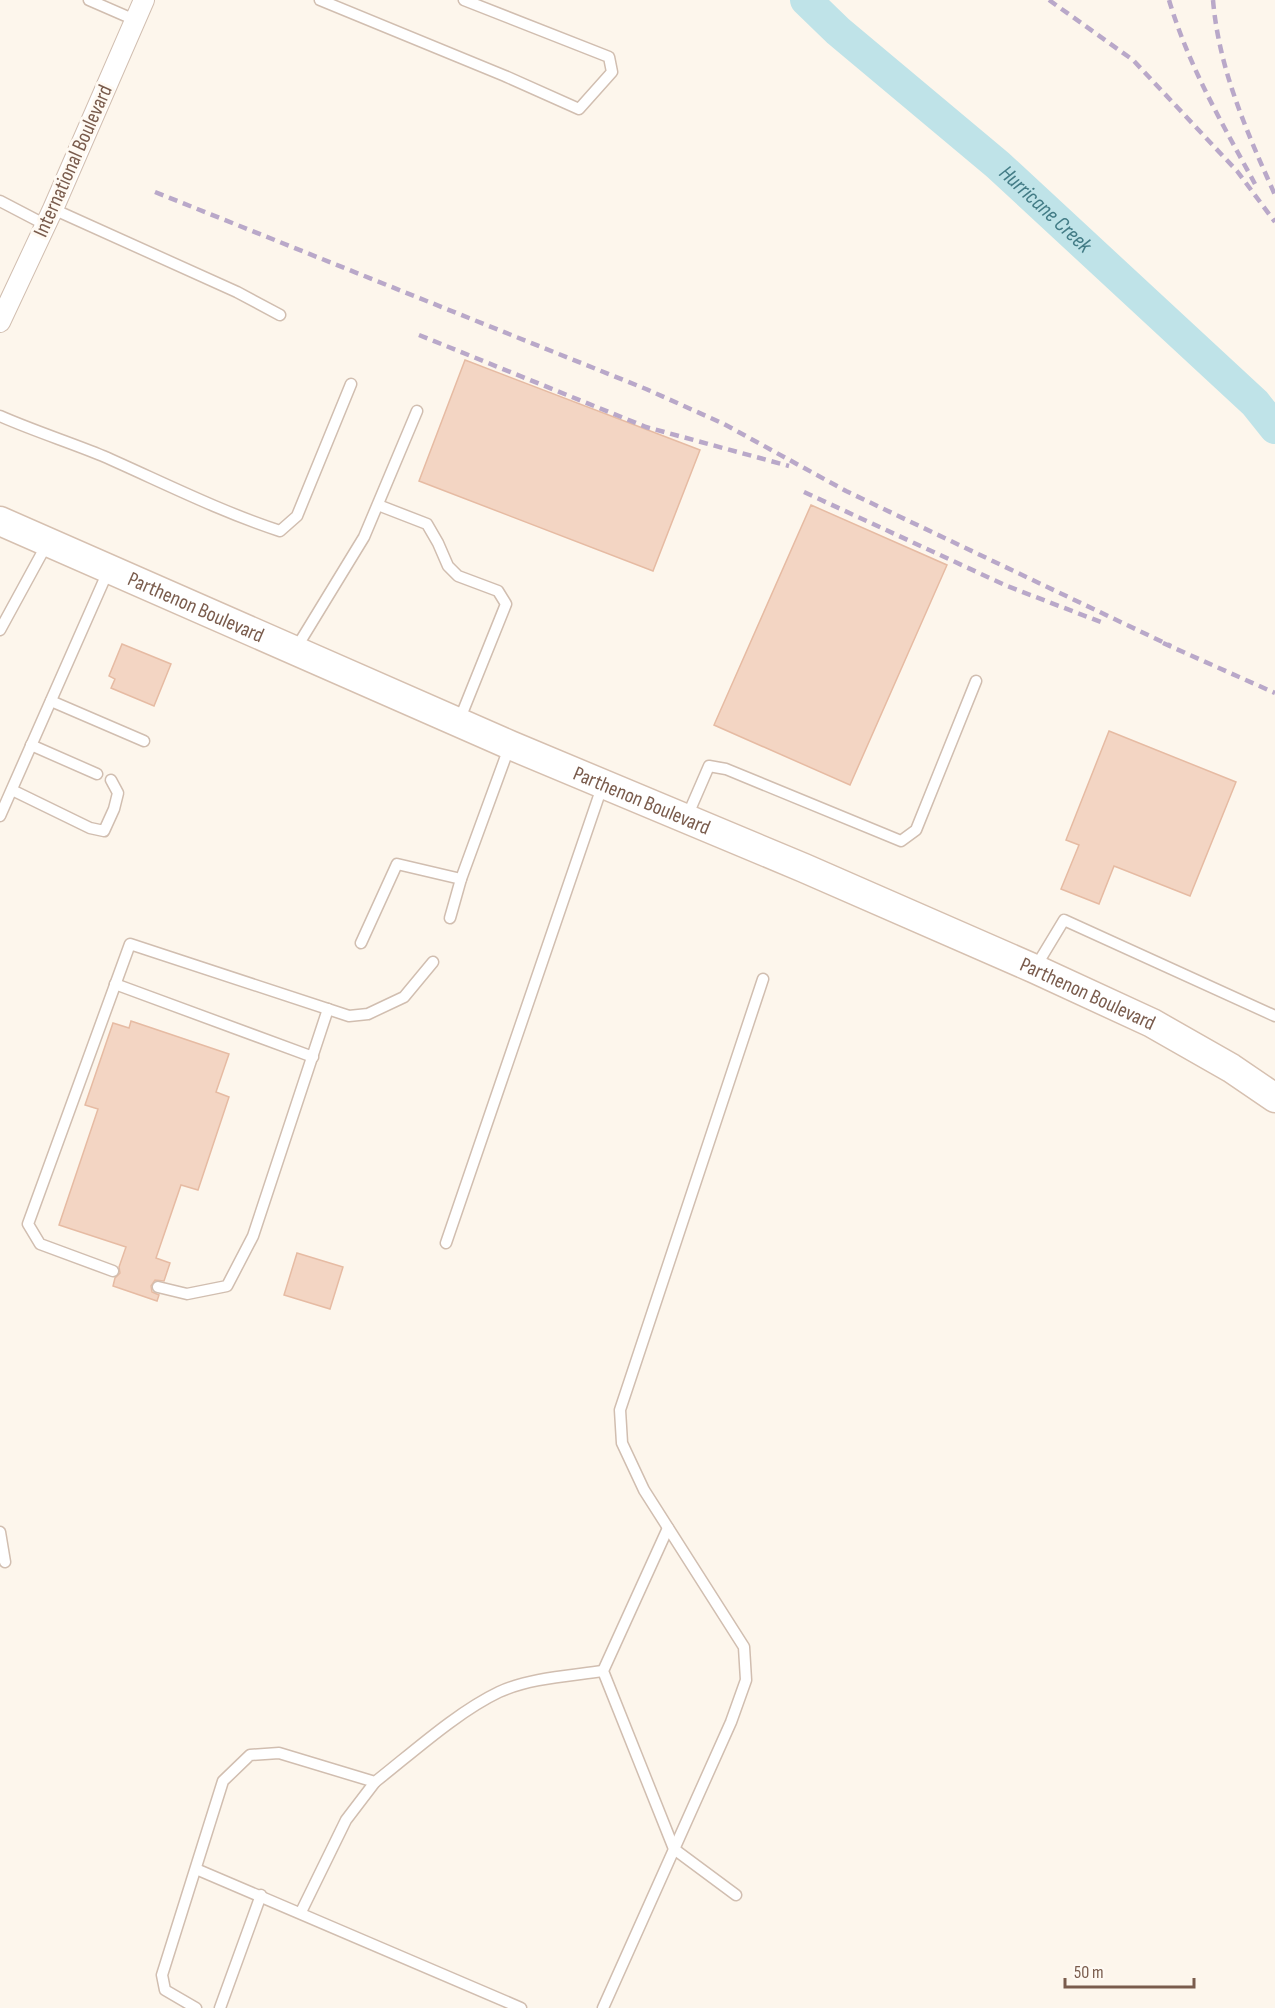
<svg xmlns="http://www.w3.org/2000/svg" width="1275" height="2008" font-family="'Sofia Sans Condensed',sans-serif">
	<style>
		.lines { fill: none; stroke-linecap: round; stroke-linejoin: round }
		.river { stroke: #bfe3e8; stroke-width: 32 }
		.building { fill: #f3d5c3; stroke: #e6bba3; stroke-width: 1.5 }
		.lane-casing { stroke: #d1beb0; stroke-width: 13 }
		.street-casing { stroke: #d1beb0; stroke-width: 22 }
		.secondary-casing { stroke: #d6c0b0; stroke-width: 31 }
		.lane { stroke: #fff; stroke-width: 10 }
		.street { stroke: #fff; stroke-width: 20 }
		.secondary { stroke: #fff; stroke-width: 28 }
		.rail { stroke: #b9a8c9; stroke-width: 4.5; stroke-dasharray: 9 6; stroke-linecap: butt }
		.labels { text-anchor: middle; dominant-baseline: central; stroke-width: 6; stroke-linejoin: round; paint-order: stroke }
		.street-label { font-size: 21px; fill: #7a5c4d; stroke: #fffaf3 }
		.water-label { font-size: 22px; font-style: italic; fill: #437c86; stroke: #fffaf3 }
	</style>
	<rect width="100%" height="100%" fill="#fdf6ec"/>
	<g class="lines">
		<path class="river" id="s1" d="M806 0 838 31 998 165 1255 403 1275 428"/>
	</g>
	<g class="building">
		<path d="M465 360 700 450 653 571 419 481Z"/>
		<path d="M811 505 947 565 850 785 714 725Z"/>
		<path d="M122 644 171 664 154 706 111 688 115 679 109 676Z"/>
		<path d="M1109 731 1236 782 1190 896 1114 866 1099 904 1061 889 1079 845 1066 840Z"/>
		<path d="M131 1021 229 1054 216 1092 229 1097 198 1190 181 1185 156 1258 170 1263 164 1281 155 1280 151 1286 152 1292 159 1295 157 1301 113 1286 115 1278 120 1273 119 1267 126 1247 59 1225 98 1109 85 1105 113 1023 129 1028Z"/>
		<path d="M297 1253 343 1267 330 1309 284 1295Z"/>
	</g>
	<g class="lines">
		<defs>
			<g id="lane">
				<path d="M89 0 135 20"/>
				<path d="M320 0 505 76 579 109 612 72 609 57 464 0"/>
				<path d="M0 201 46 225"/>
				<path d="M53 209 237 292 280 315"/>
				<path d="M0 416C34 431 69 442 103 456 162 482 219 511 280 531L297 516 351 384"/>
				<path d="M378 505 427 524 438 543 448 566 458 576 498 591 506 604 459 721"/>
				<path d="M0 630 48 542"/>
				<path d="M295 650 364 537 417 411"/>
				<path d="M51 701 144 741"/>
				<path d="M31 745 97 774"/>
				<path d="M12 790 90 828 104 831 114 809 118 793 111 780"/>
				<path d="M0 816 109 569"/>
				<path d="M686 819 709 766 726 769 901 841 916 830 976 681"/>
				<path d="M450 918 461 879"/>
				<path d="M361 943 397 864 461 879 510 745"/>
				<path d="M1035 968 1064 920 1275 1016"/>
				<path d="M115 984 313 1057"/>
				<path d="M446 1243 603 784"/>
				<path d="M113 1271 40 1244 28 1224 130 944 349 1016 368 1014 404 997 433 962"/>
				<path d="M158 1287 187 1294 227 1286 253 1236 328 1009"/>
				<path d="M668 1528 603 1671 674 1849 736 1895"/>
				<path d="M0 1532 5 1562"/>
				<path d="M196 1869 521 2008"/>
				<path d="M301 1912 346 1820 375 1782"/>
				<path d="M196 2008 165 1990 162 1975 223 1781 250 1755 279 1753 375 1782C412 1753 457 1712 499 1692 530 1678 569 1676 603 1671"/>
				<path d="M220 2008 261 1895"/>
				<path d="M603 2008 731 1722 746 1680 744 1647 644 1490 622 1443 620 1410 763 979"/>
			</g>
			<path id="street" d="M0 322 53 209 144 0"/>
			<g id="secondary">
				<path id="s2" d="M0 521 510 745 804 868 1035 969 1152 1023 1231 1068 1275 1098"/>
			</g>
		</defs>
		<use href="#lane" class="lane-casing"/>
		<use href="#street" class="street-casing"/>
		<use href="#secondary" class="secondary-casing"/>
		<use href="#lane" class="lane"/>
		<use href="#street" class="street"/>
		<use href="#secondary" class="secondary"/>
		<g class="rail">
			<path d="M1049 0 1133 60 1237 171 1275 222"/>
			<path d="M1169 0C1189 67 1222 123 1255 184"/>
			<path d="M1213 0C1219 70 1247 132 1275 195"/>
			<path d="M155 192 646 389 724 424 846 491 1171 646"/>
			<path d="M419 335 646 427 789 466"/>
			<path d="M804 492 1007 586 1106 624"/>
			<path d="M1163 643 1275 693"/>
		</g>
	</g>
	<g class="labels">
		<g class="street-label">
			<text transform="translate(73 161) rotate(-66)">International Boulevard</text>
			<text stroke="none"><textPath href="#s2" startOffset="214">Parthenon Boulevard</textPath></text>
			<text stroke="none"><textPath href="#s2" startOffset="700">Parthenon Boulevard</textPath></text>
			<text stroke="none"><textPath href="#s2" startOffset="1186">Parthenon Boulevard</textPath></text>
		</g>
		<g class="water-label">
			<text stroke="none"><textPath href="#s1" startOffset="318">Hurricane Creek</textPath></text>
		</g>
	</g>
	<path d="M1065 1978v9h129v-9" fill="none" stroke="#7a5c4d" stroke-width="3"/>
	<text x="1074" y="1978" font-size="18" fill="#7a5c4d" stroke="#fffaf3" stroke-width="4.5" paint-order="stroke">50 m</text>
</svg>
